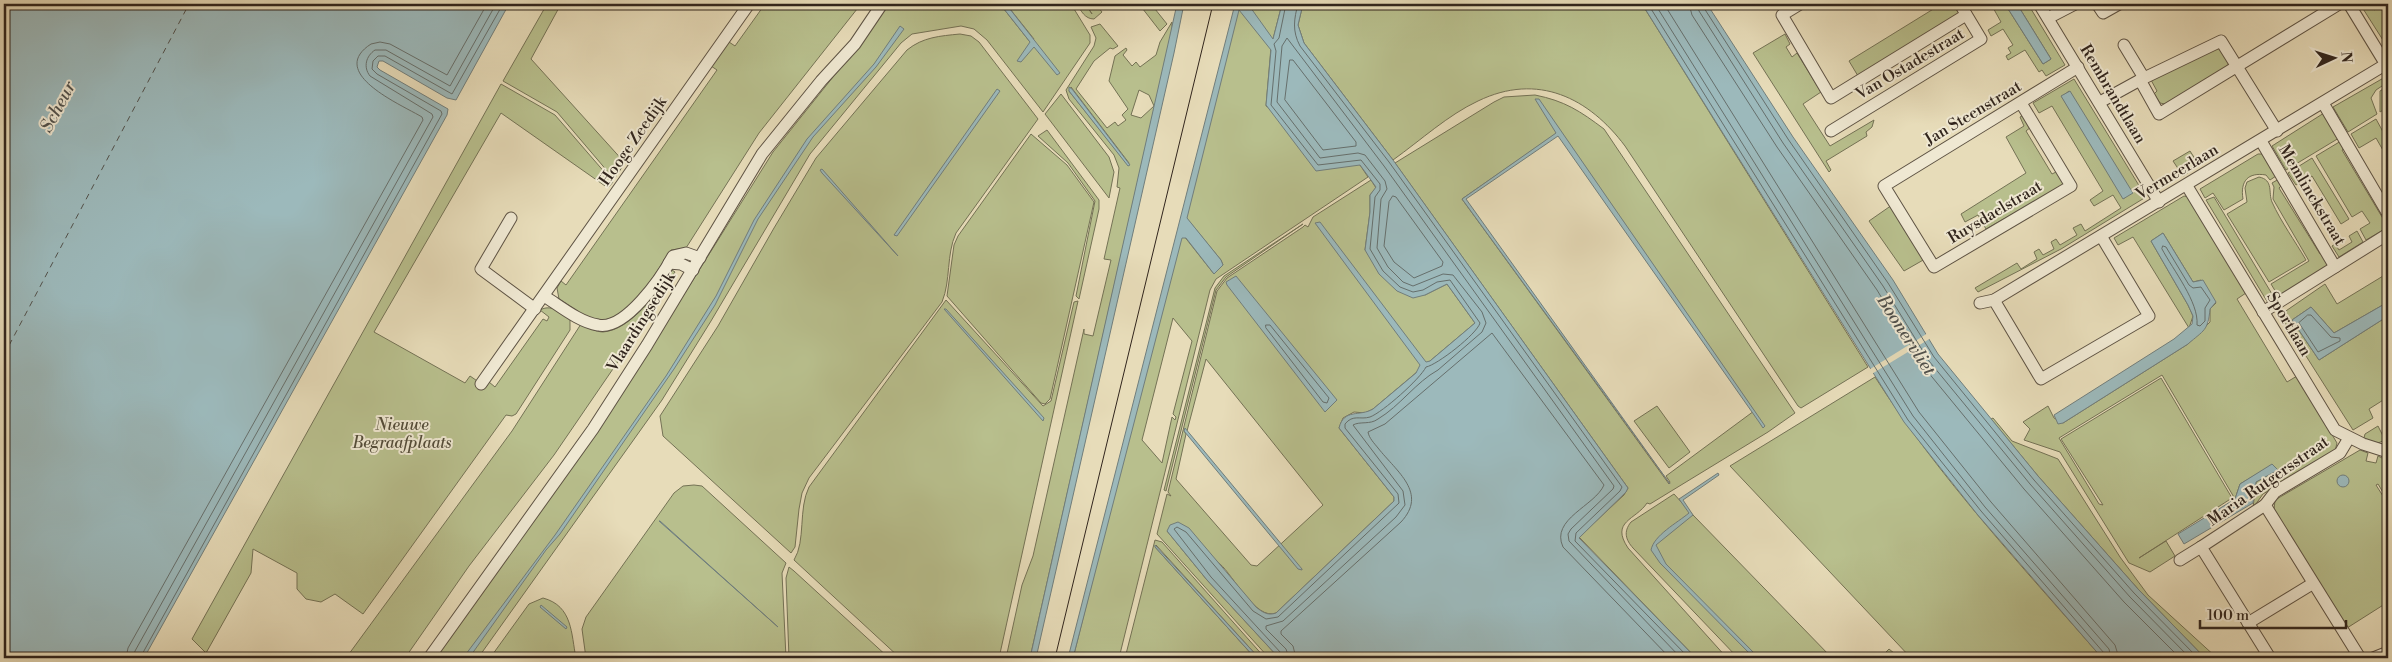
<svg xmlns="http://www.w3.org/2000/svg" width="2392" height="662" font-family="'Libre Bodoni',serif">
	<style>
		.green { fill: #b8bf8d; stroke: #747255; fill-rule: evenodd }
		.water { fill: #9cb9bb; stroke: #717e7c }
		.pier { fill: #e7dcb9 }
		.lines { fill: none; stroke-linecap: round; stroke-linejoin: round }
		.shore { stroke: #666f6c; stroke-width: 1 }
		.ferry { stroke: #51514c; stroke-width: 1; stroke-dasharray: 6 5; stroke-linecap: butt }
		.minor-casing { stroke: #5e5344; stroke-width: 13 }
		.minor { stroke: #efe8d2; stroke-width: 11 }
		.tram { stroke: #31251d; stroke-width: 1 }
		.labels { text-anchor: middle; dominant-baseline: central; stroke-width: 4; stroke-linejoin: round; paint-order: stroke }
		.street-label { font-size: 16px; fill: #31251d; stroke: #efe8d2 }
		.park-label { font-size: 16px; font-style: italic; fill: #534c39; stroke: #efe8d2 }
		.water-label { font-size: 18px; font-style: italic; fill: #51514c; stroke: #efe8d2 }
	</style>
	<rect width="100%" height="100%" fill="#e7dcb9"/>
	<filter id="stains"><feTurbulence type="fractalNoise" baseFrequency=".004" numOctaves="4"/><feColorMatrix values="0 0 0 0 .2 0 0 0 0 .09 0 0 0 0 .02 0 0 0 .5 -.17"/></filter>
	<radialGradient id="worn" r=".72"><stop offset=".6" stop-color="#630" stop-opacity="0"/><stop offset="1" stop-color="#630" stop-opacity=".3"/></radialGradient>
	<g class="green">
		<path d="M547 4H561L531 59 625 163 614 179 557 112 503 81Z"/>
		<path d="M765 4H861L759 133 686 248 671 250C655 273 624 332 589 318 579 313 569 305 559 299L557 288 561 281 566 285 717 70 711 66 729 42 735 46Z"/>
		<path d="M887 4H1000L1030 42 1034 39 1006 4H1071L1090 35V43L1043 112 987 40 974 29 961 26 912 34 901 43 810 154 711 321 662 400 478 658H435L626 387 773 152 853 52Z"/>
		<path d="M1077 4H1085L1092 14 1086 4H1101L1098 7 1102 12 1094 19C1085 19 1081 11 1077 4Z"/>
		<path d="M1139 4H1151L1167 24 1160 31Z"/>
		<path d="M1238 4H1282L1271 47 1266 106 1360 165 1368 177 1216 279 1210 290 1119 658H1073L1180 231 1214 274 1223 265 1221 260 1184 215ZM1173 318 1192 341 1173 414 1176 417 1175 420 1172 417 1162 463 1142 440Z"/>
		<path d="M1303 4H1642L1868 367 1801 408 1798 406 1625 146C1589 98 1538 72 1478 101 1448 115 1421 140 1393 160L1304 43 1298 25Z"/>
		<path d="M1933 4H1956L1962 14 1858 76 1849 61 1935 8Z"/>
		<path d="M1991 4H2005L2043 64 2051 59 2017 4H2028L2065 65 2046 76 2042 70 2039 72 2025 50 2008 60 2006 56 2011 53 2008 48 2013 45 2003 29 1991 36 1988 30 2001 22Z"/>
		<path d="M2360 4H2373L2371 5 2374 10 2381 6 2380 4H2388V48Z"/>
		<path d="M1172 22V30L1030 658H1006L1022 585 1033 556 1084 329V334L1093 336 1111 260 1104 259 1120 188 1117 187 1119 168 1114 155 1069 99 1066 90 1094 46 1096 38 1091 27 1100 24 1118 46 1113 49 1110 48 1094 61 1076 89 1107 128 1115 122 1118 126 1126 120 1122 115 1128 109 1109 81 1115 56 1126 48 1127 50 1123 55 1132 66 1136 62 1140 67 1156 55 1160 42ZM1071 87 1129 163 1128 165 1069 91ZM1139 90 1149 95 1154 106 1141 118 1131 115Z"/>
		<path d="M960 34 971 36 979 42 1038 119 956 233C946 255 951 280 942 302L809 478 802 493 799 509 795 547 791 553 663 436 660 416 718 326 774 228 816 158 907 50C923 37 940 36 960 34Z"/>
		<path d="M1785 34 1790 44 1786 47 1792 57 1797 53 1821 92 1803 104 1830 146 1874 120 1872 127 1866 132 1867 136 1826 161 1831 170 1829 172 1753 53Z"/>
		<path d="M2220 47 2229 60 2228 66 2165 104 2160 103 2154 94 2157 91 2151 80Z"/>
		<path d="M2387 76 2388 82 2376 90 2371 98 2377 114 2348 132 2333 107Z"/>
		<path d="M2074 79 2146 197 2061 249 1978 292 1975 288 2017 263 2021 269 2037 259 2034 252 2039 249 2043 255 2054 249 2051 242 2056 239 2060 245 2077 235 2073 228 2081 224 2085 231 2121 208 2113 195 2094 206 2090 200 2103 191 2052 106 2039 113 2033 103ZM2069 91 2124 199 2062 97Z"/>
		<path d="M501 84 555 115 613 182 608 188 501 113 374 332 465 383 470 376 486 387 489 382 495 387 543 319 547 321 549 317 540 310C551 304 560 312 570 317V330L516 414 512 416 506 415 363 614 335 594 321 602 306 599 297 589V573L253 549 251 573 206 653 192 639Z"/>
		<path d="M2388 86V107L2380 112V91Z"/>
		<path d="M1061 94 1109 157 1114 172 1109 198 1045 114Z"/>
		<path d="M1535 95C1565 101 1580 111 1604 129L1795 413 1768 432 1650 504 1647 503C1636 520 1610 521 1628 548L1727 658H1696L1579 537 1624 495 1628 488 1395 163 1494 102 1504 97ZM1560 131 1754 411 1666 476 1670 482 1669 484 1462 199Z"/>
		<path d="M2324 113 2339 138 2286 170 2272 146Z"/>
		<path d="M2024 115 2031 127 2026 131 2052 174 2058 171 2066 184 1986 229 1978 215 1965 222 1961 214 2026 173 2006 137 2024 126 2020 117Z"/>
		<path d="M2376 119 2388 141V159L2376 138 2359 148 2351 134Z"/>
		<path d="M1047 130 1099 200V209L1079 299 1076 296 1095 201 1068 163 1038 136Z"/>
		<path d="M1031 134 1067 165 1094 202 1050 399 1045 404 1041 403 947 296 954 245 958 236Z"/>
		<path d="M2341 141 2345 148 2342 150 2388 227 2366 240 2360 229 2370 223 2362 211 2352 217 2316 156Z"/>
		<path d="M2190 151 2199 165 2183 176 2173 161Z"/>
		<path d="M2258 154H2263L2276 176 2270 180 2266 175C2248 172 2240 181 2243 199L2224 210 2213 193 2205 198 2200 189Z"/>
		<path d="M2312 158 2349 219 2341 224 2312 176 2296 185 2288 173Z"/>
		<path d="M2259 177C2274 180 2268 193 2272 202 2281 222 2295 241 2306 260L2269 282 2227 214 2247 202 2245 188 2247 182Z"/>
		<path d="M2279 179 2282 185 2279 188 2320 254 2324 253 2332 266 2280 299 2271 284 2309 261 2273 199 2274 187 2272 183Z"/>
		<path d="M1371 180 1376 188 1370 195V212L1365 250 1425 295 1447 284 1475 323 1373 409 1365 413 1354 412 1343 418 1339 428 1394 497V501L1276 613C1256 621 1233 575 1220 564 1205 551 1184 541 1167 531L1207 580 1279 658H1269L1157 534 1167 494 1171 496 1168 492 1217 291 1227 278 1303 227 1305 225 1308 227 1313 217ZM1206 359 1323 505 1257 566 1251 565 1176 479 1186 434 1184 431 1185 429 1187 431Z"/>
		<path d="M2184 196 2188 197 2246 293 2237 299 2287 382 2297 376 2337 443 2335 451 2278 485 2276 481 2271 484 2273 488 2263 494 2253 508 2256 482 2277 470 2272 465 2240 484 2235 499 2162 375 2059 438 2099 504 2103 505 2061 439 2161 378 2232 498 2139 558 2166 541 2175 556 2150 572 2129 563 2060 452 2024 440 2030 429 2023 422 2048 406 2054 418 2063 423 2188 344 2210 322V309L2216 303 2201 280 2193 282 2163 233 2151 241 2188 305 2193 316 2189 328 2133 237 2118 245 2114 238Z"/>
		<path d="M2214 197 2275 299 2268 303 2206 200Z"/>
		<path d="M1892 205 1925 259 1904 271 1869 221Z"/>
		<path d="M1303 224 1226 277 1216 290 1166 491 1164 490 1215 288 1224 276Z"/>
		<path d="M2357 231 2363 242 2339 257 2332 246 2335 244 2339 250 2352 242 2349 236Z"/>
		<path d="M672 270 675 272 617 363 554 455 469 566 405 658H346L512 431 581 324C588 327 596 332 603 332 631 330 659 291 672 270Z"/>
		<path d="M2388 273V302L2334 333 2311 307 2292 320 2319 360 2388 316V397L2369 409 2373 418 2353 430 2280 315 2325 284 2337 304Z"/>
		<path d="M946 300 1043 406 1051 401 1074 302 1078 301 999 658H900L794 560C806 541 798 509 809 487Z"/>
		<path d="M1875 377C1940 479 2023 567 2102 658H1911L1730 466Z"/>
		<path d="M1657 406 1690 452 1669 468 1634 421Z"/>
		<path d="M1993 418 2012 441 2058 459 2120 557 2148 595 2217 658H2205L2138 589 2038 476 1991 419Z"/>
		<path d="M2378 426 2385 440 2378 443 2367 442 2364 438 2365 434Z"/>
		<path d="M2360 450 2368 453 2366 461 2376 463 2378 456 2388 461V492L2384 494 2378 484 2376 485 2388 504V602L2347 628 2274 510 2275 500Z"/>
		<path d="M694 485 702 486 786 563 782 573 786 658H586L582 629 586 617 674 493 683 486Z"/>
		<path d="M1674 494 1693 515 1832 658H1738L1633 548C1626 540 1623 532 1631 522Z"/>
		<path d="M1155 540 1162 542 1265 658H1259L1156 545 1155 547 1255 658H1125Z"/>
		<path d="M789 567 794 571 889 658H789L786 578Z"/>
		<path d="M543 598C573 606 571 634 576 658H490L529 604Z"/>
		<path d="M1889 649 1900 658H1880Z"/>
	</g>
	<g class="water">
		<path d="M4 4H509L456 100 447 98 383 61H379L377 67 380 70 448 109 447 115 144 658H4Z"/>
		<path d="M1000 4H1006L1060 73 1057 75 1034 47 1021 62 1017 61 1030 42Z"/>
		<path d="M1177 4H1184L1174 53 1036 658H1030Z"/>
		<path d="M1235 4H1248L1273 39 1282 4H1303L1298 25 1304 43 1393 160 1628 488 1626 492 1579 538 1696 658H1279L1207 580 1167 531 1170 525 1178 522 1189 528 1256 607C1262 612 1268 616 1276 613L1394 501V497L1339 428C1344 408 1360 417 1373 409L1416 373 1420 365 1315 223 1320 222 1426 362 1430 361 1475 323 1447 284 1425 295 1413 298 1397 291 1379 274 1365 250 1370 212V195L1376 187 1360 165 1316 171 1266 105 1271 50 1239 10 1187 218 1221 260 1223 265 1214 274 1186 238H1182L1073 658H1068Z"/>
		<path d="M1642 4H1707L1793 137 1893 280 1938 354 2038 476 2138 589 2205 658H2102L1977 514 1904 422Z"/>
		<path d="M2005 4H2017L2051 59 2043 64Z"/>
		<path d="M900 26 904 29 876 67 813 137 758 219 715 305 674 369 560 534 546 550 469 658H463L555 535 666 376 716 296 754 220 807 139 874 64Z"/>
		<path d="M1069 87 1072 89 1130 165 1128 166 1069 91Z"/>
		<path d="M997 89 1000 91 897 236 894 235Z"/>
		<path d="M2070 91 2133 193 2123 199 2061 96Z"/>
		<path d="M1535 99H1539L1765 426 1763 428 1759 422 1558 136 1466 199 1670 484 1462 199 1556 133Z"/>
		<path d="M822 169 898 256 822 173 820 170Z"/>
		<path d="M2163 233 2193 282 2203 280 2216 302 2210 309C2208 331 2204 330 2188 344L2063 423 2058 424 2054 415 2174 339 2192 324 2193 316 2188 305 2151 241Z"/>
		<path d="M1236 276 1337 400 1325 412 1227 285 1226 282Z"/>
		<path d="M2388 302V316L2319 360 2292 320 2311 307 2334 333Z"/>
		<path d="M944 309H946L1044 418 1043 421Z"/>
		<path d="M1185 428 1302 569V570L1298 569 1184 431Z"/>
		<path d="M2272 464 2278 470 2256 482 2253 503 2184 544 2178 534 2235 499 2240 484Z"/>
		<path d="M1718 473 1719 475 1683 500 1693 515 1656 545 1666 564 1759 658H1754L1660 563 1651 550C1654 535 1677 523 1689 513L1679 499Z"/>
		<circle cx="2343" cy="481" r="6"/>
		<path d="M659 521H660L778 627Z"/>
		<path d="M1155 545 1259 658H1255L1155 547Z"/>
		<path d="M541 605 567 627 566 629 540 607Z"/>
	</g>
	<path class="pier" d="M1928 333 1931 338 1870 375 1867 371Z"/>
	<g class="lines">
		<g class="shore">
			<path d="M1298 4C1294 19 1292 31 1300 46L1389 162 1622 487 1620 491 1576 533 1575 541 1689 658"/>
			<path d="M1648 4 1908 420 1981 511 2104 653 2105 658"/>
			<path d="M1655 4 1913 416 1985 507 2109 649 2111 658"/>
			<path d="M1664 4 1919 412 1991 502 2115 645 2119 658"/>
			<path d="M1689 4 1692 15 1777 147 1877 290 1923 366 2024 489 2124 602 2180 658"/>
			<path d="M1697 4 1699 11 1783 143 1883 286 1929 361 2030 484 2130 597 2190 658"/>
			<path d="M1703 4 1704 8 1788 139 1888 283 1934 357 2034 480 2134 593 2198 658"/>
			<path d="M1290 60H1293L1356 142V146L1323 150 1285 100Z"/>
			<path d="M1393 196 1396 197 1443 262 1442 266 1414 278 1394 262 1384 246 1389 202Z"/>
			<path d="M2163 246 2166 247 2189 285 2193 288 2201 287 2210 300 2205 308V321L2200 326 2197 325C2199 302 2173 270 2162 249Z"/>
			<path d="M2308 315H2311L2331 337 2340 338V341L2318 352 2299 323Z"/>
			<path d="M1266 325H1270L1329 398 1327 403 1323 402 1266 328Z"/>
			<path d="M126 658 128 648 423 120 422 117C402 105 326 73 371 44L380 42 390 44 447 75 487 4"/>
			<path d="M133 658 135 651 433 117 432 114 370 76C363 67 366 56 375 50H386L450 86 496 4"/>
			<path d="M140 658 442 114 441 111 377 74 372 69 373 61 378 56H385L452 94 503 4"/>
			<path d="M1282 658 1281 653 1211 577 1174 529 1177 527 1186 532 1253 611 1266 619 1278 617 1399 503 1398 494 1345 428V424C1353 414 1360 420 1370 417 1383 412 1420 379 1426 367 1437 365 1477 334 1480 323L1450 280 1437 282 1423 290 1413 292 1400 287 1383 271 1370 249 1375 197 1380 190V184L1361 160 1318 165 1271 105 1276 51 1274 44 1279 38 1286 4"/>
			<path d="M1289 658 1286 649 1266 629V626L1283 621 1396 517 1405 505 1403 491 1353 425C1360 421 1370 425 1378 419 1400 406 1416 382 1438 370L1482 332 1486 323 1482 312 1453 275 1443 274 1413 286 1403 282 1388 267 1377 248 1381 199 1387 189 1385 181 1365 155 1358 153 1320 158 1277 102 1282 46 1287 38 1384 166 1614 486 1613 489 1571 529 1568 534 1569 541 1681 658"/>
			<path d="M1296 658 1293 646 1281 634V631L1401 522C1428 493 1397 472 1378 448 1374 443 1369 438 1368 432L1385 424 1492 333 1604 485C1595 506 1550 519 1563 547L1670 658"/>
		</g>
		<path class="ferry" d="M4 355 189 4"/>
		<defs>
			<g id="minor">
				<path d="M1800 4 1782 15 1831 98 1966 15"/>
				<path d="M2039 4 2159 202"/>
				<path d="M2097 4 2103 13 2119 4"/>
				<path d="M2349 4 2388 68"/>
				<path d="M2048 18 2075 4"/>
				<path d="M2124 45 2144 78"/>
				<path d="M2140 80 2159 114 2339 4"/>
				<path d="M2100 102 2140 80 2221 41 2277 131"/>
				<path d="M2021 103 2071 186 1934 267 1884 186 2078 67"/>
				<path d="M2323 103 2388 214"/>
				<path d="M1831 131 1981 39 1960 4"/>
				<path d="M2261 141 2335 267"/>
				<path d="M2187 186 2335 430 2363 444 2388 452"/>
				<path d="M511 218 481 269 535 309"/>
				<path d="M669 263 681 264 693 270"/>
				<path d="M544 296C560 306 579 322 598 325 625 331 662 277 673 256L686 253 700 258"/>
				<path d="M1994 300 2041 379 2149 316 2101 236"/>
				<path d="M1980 303 1994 300 2388 63"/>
				<path d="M2263 312 2388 234"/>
				<path d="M481 384 749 4"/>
				<path d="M2265 505 2360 658"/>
				<path d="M2180 560 2201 547"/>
				<path d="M2248 623 2312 584"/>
				<path d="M429 658 593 429 647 345 762 154 821 81 855 44 882 4"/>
				<path d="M2270 658 2201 547 2265 505 2275 492 2340 453 2349 438"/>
				<path d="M2373 658 2388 652"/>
			</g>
		</defs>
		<use href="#minor" class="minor-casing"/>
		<use href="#minor" class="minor"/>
		<path class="tram" d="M1055 658 1213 4"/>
	</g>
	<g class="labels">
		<g class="street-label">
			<text transform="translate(1910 64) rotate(-31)">Van Ostadestraat</text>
			<text transform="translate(2113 94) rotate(59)">Rembrandtlaan</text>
			<text transform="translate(1973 113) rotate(-31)">Jan Steenstraat</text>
			<text transform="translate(633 141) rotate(-55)">Hooge Zeedijk</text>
			<text transform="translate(2177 172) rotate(-31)">Vermeerlaan</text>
			<text transform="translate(2312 195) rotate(59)">Memlinckstraat</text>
			<text transform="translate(1995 212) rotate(-31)">Ruysdaelstraat</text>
			<text transform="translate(641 322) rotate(-58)">Vlaardingsedijk</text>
			<text transform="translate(2289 324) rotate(59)">Sportlaan</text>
			<text transform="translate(2268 481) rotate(-35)">Maria Rutgersstraat</text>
		</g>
		<g class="park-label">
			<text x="402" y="425">Nieuwe<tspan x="402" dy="18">Begraafplaats</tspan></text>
		</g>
		<g class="water-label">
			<text transform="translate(58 107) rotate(-62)">Scheur</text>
			<text transform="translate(1906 335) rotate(57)">Boonervliet</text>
		</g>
	</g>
	<rect width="2392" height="662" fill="none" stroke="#e7dcb9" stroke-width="20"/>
	<rect x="5" y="5" width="2382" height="652" fill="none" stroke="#31251d" stroke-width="2.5"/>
	<rect x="10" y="10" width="2372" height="642" fill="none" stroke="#31251d"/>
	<g transform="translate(2334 58) rotate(86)" stroke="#efe8d2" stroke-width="4" paint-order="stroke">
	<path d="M0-4L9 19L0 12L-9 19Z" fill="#31251d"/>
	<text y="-8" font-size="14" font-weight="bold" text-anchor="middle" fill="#31251d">N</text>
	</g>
	<path d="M2200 620v8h146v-8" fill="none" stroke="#31251d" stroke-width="2.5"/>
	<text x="2207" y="620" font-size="15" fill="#31251d" stroke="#efe8d2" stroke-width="4" paint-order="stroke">100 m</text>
	<rect width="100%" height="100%" filter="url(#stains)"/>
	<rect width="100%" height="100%" fill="url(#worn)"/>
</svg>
